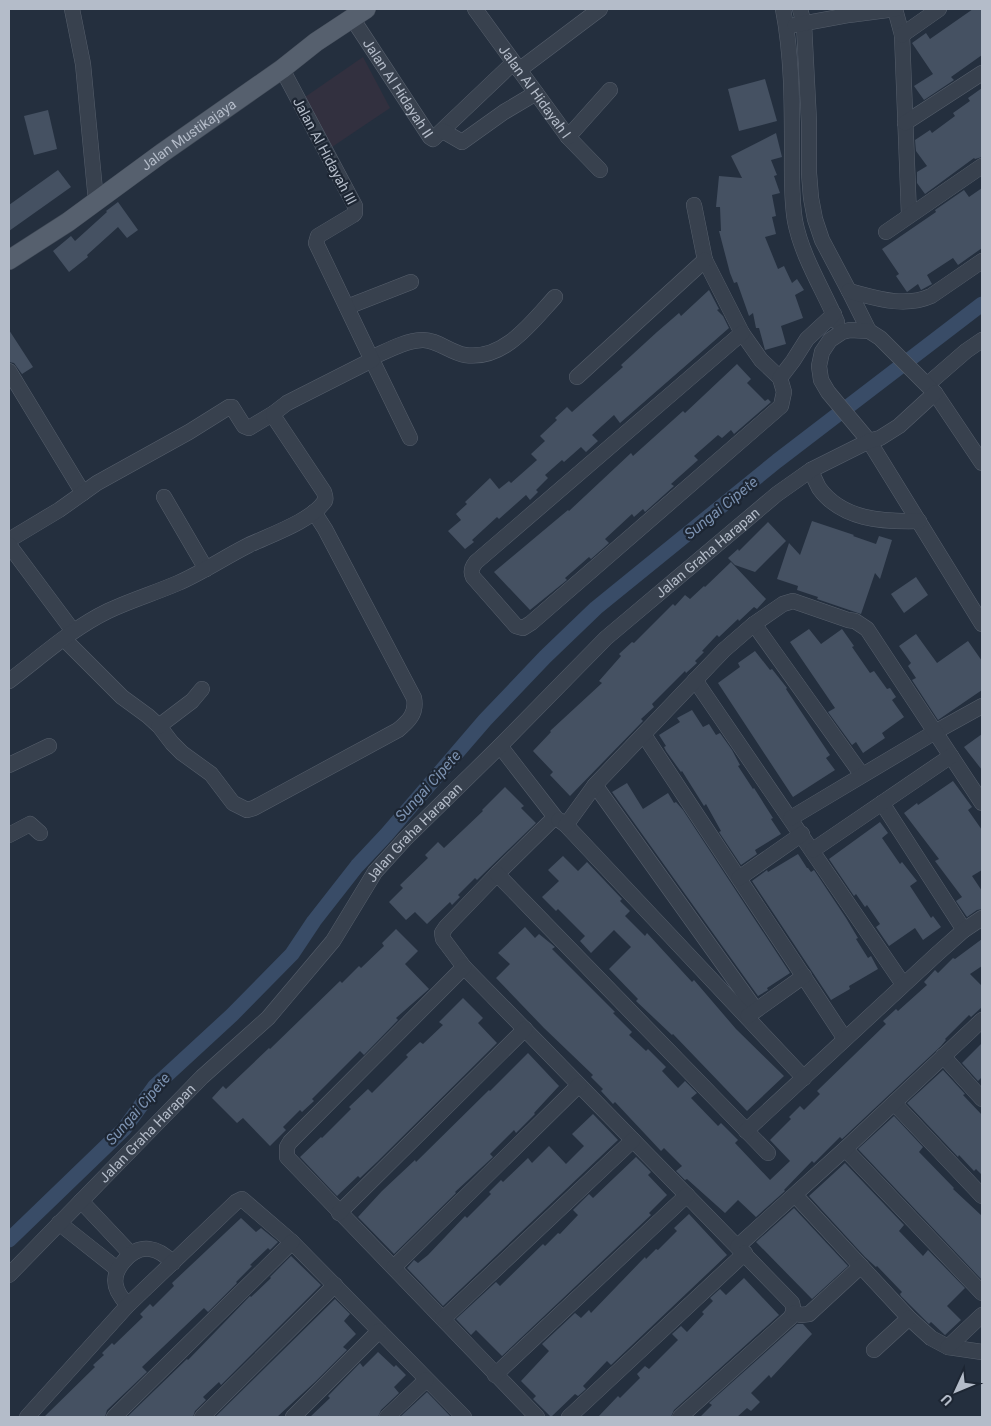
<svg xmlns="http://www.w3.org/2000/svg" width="991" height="1426" font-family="Roboto,sans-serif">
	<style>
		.medical { fill: #32303f }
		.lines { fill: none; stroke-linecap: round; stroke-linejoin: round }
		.canal { stroke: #394c67; stroke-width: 15 }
		.building { fill: #455162 }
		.minor-casing { stroke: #565f6c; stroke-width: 16 }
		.major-casing { stroke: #414a57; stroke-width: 20 }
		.minor { stroke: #38414e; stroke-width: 15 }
		.major { stroke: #56606e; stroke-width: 19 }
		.labels { text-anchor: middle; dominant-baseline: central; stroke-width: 4.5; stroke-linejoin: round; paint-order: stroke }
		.street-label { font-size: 14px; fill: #b4bcc9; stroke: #1d2633 }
		.water-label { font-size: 15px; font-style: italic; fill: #7c92b1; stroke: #1d2633 }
	</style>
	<rect width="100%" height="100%" fill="#242f3e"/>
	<path class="medical" d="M363 57 390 108 332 147 305 97Z"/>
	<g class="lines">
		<path class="canal" d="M9 1240 124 1129 155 1086 232 1015 292 954 314 921 357 866 387 834 485 720 545 657 596 608 777 461 982 304"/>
	</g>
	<g class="building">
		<path d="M973 9H982V55L951 77 954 80 924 100 914 86 933 74 912 43 926 33 930 39Z"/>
		<path d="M765 79 777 121 739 131 728 89Z"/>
		<path d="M982 88V157L975 159 974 158 925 194 917 183V172L927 166 916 151 915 140 930 130 932 133 955 116 953 113 970 101 968 98Z"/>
		<path d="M48 110 57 149 34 155 24 116Z"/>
		<path d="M776 133 782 157 771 160 777 175 774 176 780 193 772 195 776 216 772 217 776 234 765 237 778 269 784 266 792 283 797 279 804 290 795 295 803 318 781 326 786 344 765 350 759 328H756L753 313 749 316 737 282 734 283 730 273 719 231H721L720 207H716L719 176 742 178 731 156Z"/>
		<path d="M58 170 71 187 9 231V205Z"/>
		<path d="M982 188V248L958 265 953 258 927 275 932 284 921 290 918 284 907 292 896 276 899 274 882 249 936 212 935 210 964 190 969 197Z"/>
		<path d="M118 202 138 230 127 238 118 227 87 255 88 257 69 272 53 251 71 236 75 241 107 212 106 211Z"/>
		<path d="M709 290 719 309 717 310 723 316 729 328 620 423 614 415 592 435 598 441 586 452 581 447 564 462 562 460 545 475 548 478 536 490 538 492 530 500 526 495 499 519 497 517 472 540 474 542 465 549 448 531 461 520 456 514 467 504 465 502 490 478 499 489 509 481 511 483 537 460 531 454 545 441 540 436 557 420 555 418 567 407 572 412 623 367 621 365 657 332 679 313 681 316Z"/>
		<path d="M9 330 33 367 22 374 14 363 9 362Z"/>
		<path d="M737 364 751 379 747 383 765 401 768 399 771 402 734 434 731 430 722 438 718 435 694 456 698 460 671 484 674 486 645 512 643 509 634 517 632 514 605 539 609 543 591 559 589 557 565 578 567 580 530 610 494 572 568 510 569 511 631 453 633 456 683 411 685 413Z"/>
		<path d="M812 521 854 535 853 536 876 544 879 536 892 540 880 579 875 573 861 614 817 599 818 597 797 590 798 586 777 579 789 543 800 555Z"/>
		<path d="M768 522 786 541 755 572 735 565 728 558 738 549 739 551Z"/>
		<path d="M731 562 766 599 757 609 754 607 739 621 738 619 719 637 717 635 702 651 704 652 695 661 697 663 686 673 685 671 652 704 654 707 641 719 643 721 570 796 550 775 553 772 533 751 551 732 550 731 602 683 599 681 621 656 619 654 632 642 634 643 673 604 675 606 685 595 690 599 704 586 705 587Z"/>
		<path d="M916 577 928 595 904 613 891 594Z"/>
		<path d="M809 629 821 644 842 629 854 646 852 647 870 673 874 671 887 689 890 688 896 697 892 700 904 717 882 733 885 738 863 753 856 742 852 745 828 712 835 708 790 642Z"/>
		<path d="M916 634 937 663 968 641 982 661V690L938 720 912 680 916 678 908 666 911 663 899 646Z"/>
		<path d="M755 651 770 670 772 669 787 688 786 689 830 755 826 758 835 770 793 797 718 683 740 667 738 663Z"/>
		<path d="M692 710 703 727 709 724 716 735 720 733 732 750 740 765 738 766 753 789 754 788 773 818 771 819 781 834 755 850 757 854 741 865 719 832 721 831 706 804 704 806 682 771 681 772 666 751 664 747 666 746 659 735 680 722 677 718Z"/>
		<path d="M982 734V770L964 747Z"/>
		<path d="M953 781 972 807 968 810 982 830V870L972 876 982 891V909L977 910 967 917 956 901 962 897 935 861 939 859 904 813 917 803 918 805Z"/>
		<path d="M627 783 643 809 668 793 674 803 676 802 683 810 790 973 767 988 768 990 758 996 612 792Z"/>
		<path d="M505 787 524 806 521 808 536 823 477 880 475 878 458 895 460 897 452 905 450 902 427 924 415 912 406 920 389 902 403 888 400 885 428 858 425 855 438 842 444 848 483 811 482 810Z"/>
		<path d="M880 822 888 833 882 838 900 864 902 862 917 881 910 886 931 918 933 916 941 927 923 940 915 928 889 946 876 927 880 924 867 905 865 907 856 894 854 896 829 859Z"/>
		<path d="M798 854 807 868H808L811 872 814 870 846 918 858 938 856 939 868 958 871 956 878 969 849 986 850 989 831 1000 752 881 767 870 768 872Z"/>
		<path d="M563 856 578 871 587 862 622 899 620 901 630 911 625 916 645 936 647 933 692 982 694 980 736 1029 784 1076 747 1111 673 1034 672 1035 636 1001 638 999 609 969 631 947 614 930 591 953 580 941 585 936 558 909 556 911 542 897 559 881 548 870Z"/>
		<path d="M525 927 535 938 539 934 555 947 552 949 615 1012 613 1013 632 1032 629 1035 646 1051 648 1049 666 1067 662 1071 678 1088 685 1081 697 1093 691 1098 718 1126 721 1123 738 1140 735 1143 770 1180 790 1161 770 1140 791 1119 789 1117 800 1106 804 1110 820 1094 817 1091 886 1024 883 1021 896 1009 898 1011 927 985 924 982 935 970 938 973 953 958 955 959 982 939V966L970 974 982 986V1007L971 1017 969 1015 945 1039 946 1040 941 1046 842 1139 840 1137 814 1163 812 1161 784 1190 785 1191 756 1217 738 1200 725 1213 687 1179 685 1180 676 1171 682 1166 664 1148 661 1151 615 1102 613 1104 601 1091 603 1089 591 1077 593 1075 544 1028 496 978 510 964 498 953Z"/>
		<path d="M396 929 418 951 405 964 429 989 396 1018 398 1020 364 1055 360 1051 312 1099 314 1101 302 1112 300 1110 283 1127 286 1130 270 1146 243 1118 237 1123 212 1098 223 1086 226 1089 269 1048 270 1049 340 981 342 983 359 966 361 968 384 946 382 943Z"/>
		<path d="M463 998 483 1018 478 1023 497 1043 377 1162 360 1178 358 1176 337 1196 300 1157 321 1137 322 1138 351 1109 349 1107 368 1089 372 1093 408 1057 406 1055 420 1042 423 1044 443 1025 439 1022Z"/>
		<path d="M982 1043V1077L978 1081 962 1063Z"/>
		<path d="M528 1053 559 1086 546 1100 534 1113 535 1114 516 1133 514 1130 490 1154 493 1157 455 1192 456 1193 394 1254 358 1217 382 1191 415 1160 416 1162 489 1090 490 1091Z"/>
		<path d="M943 1070 965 1094 963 1095 982 1115V1175L976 1169 974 1171 959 1155 958 1157 907 1103Z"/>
		<path d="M593 1114 618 1140 443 1306 407 1268 414 1260 418 1263 428 1255 465 1216 467 1218 491 1194 489 1192 501 1180 503 1182 528 1158 532 1163 549 1146 566 1164 584 1146 572 1134Z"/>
		<path d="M894 1116 923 1147 919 1152 954 1188 953 1189 982 1216V1280L858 1149Z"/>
		<path d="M636 1157 651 1172 648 1175 667 1195 649 1213 651 1215 502 1356 476 1330 471 1335 456 1319 496 1282 500 1286 543 1244 545 1246 558 1233 560 1234 578 1215 573 1210 589 1194 593 1198Z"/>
		<path d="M845 1163 904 1225 899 1231 923 1256 928 1250 965 1288 947 1306 961 1320 945 1335 931 1322 929 1324 901 1296 900 1294 902 1292 877 1266 876 1267 865 1257 809 1196Z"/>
		<path d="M794 1208 848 1266 812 1299 756 1242Z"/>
		<path d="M689 1214 727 1255 611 1365 607 1361 583 1386 586 1389 578 1396 575 1394 551 1417 533 1399 536 1396 521 1381 549 1351 542 1344 575 1313 581 1318 589 1310 591 1313 645 1257 646 1259 656 1249 658 1250 677 1231 674 1228Z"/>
		<path d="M241 1218 256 1232 261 1228 278 1242 270 1250 268 1248 250 1265 252 1266 236 1282 237 1283 208 1312 204 1308 142 1367 147 1372 107 1410 105 1417H44L95 1367 93 1365 104 1355 102 1353 112 1343 114 1345 143 1317 140 1314 150 1304 153 1307 174 1286 172 1283Z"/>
		<path d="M291 1256 321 1285 221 1385 219 1382 203 1397 206 1400 195 1411 193 1417H127L187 1359 188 1360 250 1296 251 1297 271 1278 270 1277Z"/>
		<path d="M744 1278 779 1315 674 1410 671 1417H598L618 1396 620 1398 640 1378 637 1374 645 1366 649 1369 678 1340 672 1334 681 1326 687 1332 704 1314 702 1312 713 1301 710 1298 720 1289 726 1295Z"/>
		<path d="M335 1299 350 1314 344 1321 356 1334 343 1347 347 1350 315 1382 277 1417H215Z"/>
		<path d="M797 1324H803L812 1334 771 1378 769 1375 751 1393 760 1402 751 1411 747 1408 737 1417H700L712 1405 709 1403Z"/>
		<path d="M378 1352 394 1367 396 1365 406 1375 394 1387 399 1393 381 1410 378 1417H310L330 1398 328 1396 360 1363 363 1367Z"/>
		<path d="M427 1392 451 1417H400Z"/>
	</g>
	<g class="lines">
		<defs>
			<g id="minor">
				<path d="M72 9 83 64 96 201"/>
				<path id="s1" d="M475 9 568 137 600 170"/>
				<path d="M783 9C792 55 792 102 792 149 792 172 791 197 795 221 802 257 823 289 837 322"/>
				<path d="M800 9 804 24 809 122V173L811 198 815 219 822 240 849 291 869 331"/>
				<path d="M895 9 902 35 909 215"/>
				<path id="s2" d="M352 18 430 137 433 139 513 63"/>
				<path d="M795 25 849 15 895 9"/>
				<path d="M902 35 939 9"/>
				<path d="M519 70 600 9"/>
				<path d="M905 123 982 73"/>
				<path d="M443 131 462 142 504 112 536 93"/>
				<path d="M568 137 610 90"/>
				<path d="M694 205 705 260 742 333 761 360 780 378"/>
				<path d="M886 232 982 166"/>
				<path d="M849 291C876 298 904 308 931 296L982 261"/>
				<path d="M347 307 411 282"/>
				<path d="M742 333 476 562C472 567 470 571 473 577L516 626 523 628 531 623 781 406 784 392 780 378 793 361 807 339 834 314"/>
				<path d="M371 358C387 351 404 341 422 340 436 339 451 353 465 355 504 361 532 322 555 297"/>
				<path d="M372 360 410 438"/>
				<path d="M9 371 83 493"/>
				<path d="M577 377 705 260"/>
				<path d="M928 384 966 351 982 340"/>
				<path d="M982 463 935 393 880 338 869 331 850 330 842 332 830 340 822 352 819 366 821 380 828 392 869 441 982 624"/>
				<path d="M811 470C813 476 816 482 819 488 842 520 883 522 919 521"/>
				<path d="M164 497 206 569"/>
				<path d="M9 540 59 510 97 483 189 432 229 407H232L244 426 249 428 274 413"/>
				<path d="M9 545 73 631"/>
				<path d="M754 624 862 775"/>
				<path d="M64 639 122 697 148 716 159 726 172 743 182 753 211 774 233 803 247 810 254 808 398 730C409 721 417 713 414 698L325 529 314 512"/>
				<path d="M695 680 903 984"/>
				<path d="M9 681C41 657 71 629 108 611 131 600 155 593 178 583 203 572 225 557 249 545 270 535 311 521 324 502 327 499 325 496 324 492L274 417V413L287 403 372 360 316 243 318 236 353 215 355 213V206L282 69"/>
				<path d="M159 726 192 701 202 689"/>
				<path d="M644 735 845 1039"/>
				<path d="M500 746 555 817 497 874 446 927 442 933 443 939 464 967 792 1303C794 1310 794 1312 790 1318L680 1417"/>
				<path d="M9 765 49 746"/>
				<path d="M595 785 756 1010"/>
				<path d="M882 803 964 930"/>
				<path d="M791 818 935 732 982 706"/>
				<path d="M559 820 566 825 804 1078"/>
				<path d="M566 825 595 785 724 650 754 624 783 604 793 601 848 620 855 621 867 629 982 803"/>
				<path d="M9 835 30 824 40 833"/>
				<path d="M813 850 951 756"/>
				<path d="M497 874 768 1153"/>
				<path d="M739 878 802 834"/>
				<path d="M464 967 290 1142 287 1147V1157L537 1417"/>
				<path d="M748 1016 804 976"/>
				<path d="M943 1056 982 1099"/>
				<path d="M894 1103 982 1196"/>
				<path d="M746 1131 937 954 964 930 982 918"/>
				<path d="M845 1149 982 1293"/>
				<path d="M795 1195 909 1318 931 1338 948 1347 982 1352"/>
				<path d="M81 1201 130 1253"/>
				<path d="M339 1213 525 1029"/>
				<path d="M59 1223 117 1269"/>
				<path d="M738 1246 845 1149 982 1020"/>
				<path d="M394 1267 579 1085"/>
				<path id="s3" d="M9 1275 202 1077 268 1018 333 941 375 872 405 839 500 746 606 638 777 494 811 470 869 441 880 438 899 426 935 393"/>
				<path d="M128 1305C114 1291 110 1277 124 1261 140 1242 158 1247 173 1263"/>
				<path d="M794 1313 801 1315 809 1314 861 1266"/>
				<path d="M443 1319 633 1140"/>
				<path d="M948 1347 982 1315"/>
				<path d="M874 1350 909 1318"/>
				<path d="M495 1375 687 1195"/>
				<path d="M27 1417 128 1305 236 1202 242 1199 292 1242 464 1417"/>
				<path d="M114 1417 292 1242"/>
				<path d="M202 1417 335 1285"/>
				<path d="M293 1417 379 1331"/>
				<path d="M387 1417 426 1380"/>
				<path d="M569 1417 745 1253"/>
			</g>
			<g id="major">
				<path id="s4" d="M9 260 68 222 162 153 282 69 316 42 366 9"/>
			</g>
		</defs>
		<use href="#minor" class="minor-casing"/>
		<use href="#major" class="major-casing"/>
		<use href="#minor" class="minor"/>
		<use href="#major" class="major"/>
	</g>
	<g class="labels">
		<g class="street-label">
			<text stroke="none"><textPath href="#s2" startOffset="84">Jalan Al Hidayah II</textPath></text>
			<text stroke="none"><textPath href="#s1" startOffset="102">Jalan Al Hidayah I</textPath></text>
			<text stroke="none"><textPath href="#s4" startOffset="219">Jalan Mustikajaya</textPath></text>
			<text transform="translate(325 151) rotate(62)">Jalan Al Hidayah III</text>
			<text stroke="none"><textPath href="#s3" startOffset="1008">Jalan Graha Harapan</textPath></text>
			<text stroke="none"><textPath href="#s3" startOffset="602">Jalan Graha Harapan</textPath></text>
			<text stroke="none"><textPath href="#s3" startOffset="198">Jalan Graha Harapan</textPath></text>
		</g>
		<g class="water-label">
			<text transform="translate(721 508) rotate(-39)">Sungai Cipete</text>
			<text transform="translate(428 786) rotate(-48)">Sungai Cipete</text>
			<text transform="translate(138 1109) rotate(-49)">Sungai Cipete</text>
		</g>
	</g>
	<rect width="991" height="1426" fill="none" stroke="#b4bcc9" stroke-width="20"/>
	<g transform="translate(956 1391) rotate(226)" stroke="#1d2633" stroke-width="4" paint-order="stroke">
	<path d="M0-4L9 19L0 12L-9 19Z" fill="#b4bcc9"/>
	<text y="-8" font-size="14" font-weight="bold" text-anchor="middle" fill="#b4bcc9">U</text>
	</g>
</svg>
